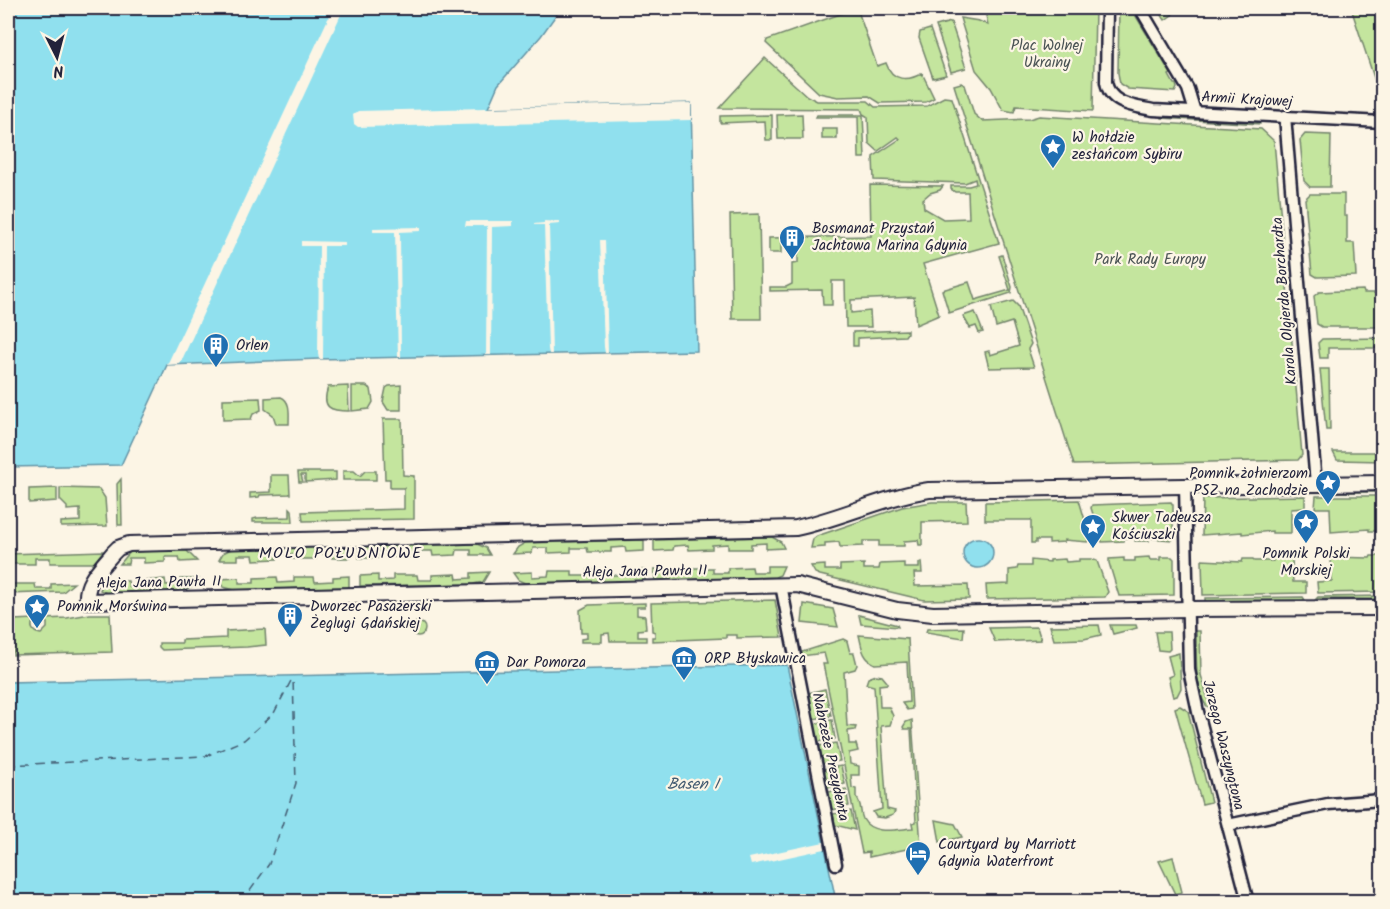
<svg xmlns="http://www.w3.org/2000/svg" width="1390" height="909" font-family="Kalam,sans-serif">
	<style>
		.green { fill: #c4e59e; stroke: #73846c; stroke-width: 1.5 }
		.water { fill: #90e0ee; stroke: #6494a6; stroke-width: 1.5 }
		.pier { fill: #fcf5e5 }
		.lines { fill: none; stroke-linecap: round; stroke-linejoin: round }
		.ferry { stroke: #435b71; stroke-width: 1.5; stroke-dasharray: 8 6; stroke-linecap: butt }
		.street-casing { stroke: #22223b; stroke-width: 15 }
		.secondary-casing { stroke: #22223b; stroke-width: 18 }
		.street { stroke: #fcf5e5; stroke-width: 10 }
		.secondary { stroke: #fcf5e5; stroke-width: 14 }
		.labels { text-anchor: middle; dominant-baseline: central; stroke-width: 4.5; stroke-linejoin: round; paint-order: stroke }
		.park-label { font-size: 15px; fill: #4a5354; stroke: #fcf5e5 }
		.street-label { font-size: 15px; fill: #22223b; stroke: #fcf5e5 }
		.poi-label { font-size: 15px; fill: #22223b; stroke: #fcf5e5; text-anchor: start }
		.neighbourhood-label { font-size: 16px; letter-spacing: 1.5px; fill: #22223b; stroke: #fcf5e5 }
		.water-label { font-size: 16px; font-style: italic; fill: #435b71; stroke: #fcf5e5 }
	</style>
	<rect width="100%" height="100%" fill="#fcf5e5"/>
	<filter id="ink" filterUnits="userSpaceOnUse"><feTurbulence type="fractalNoise" baseFrequency=".0167" numOctaves="2"/><feDisplacementMap in="SourceGraphic" scale="12" xChannelSelector="R" yChannelSelector="G"/><feConvolveMatrix kernelMatrix="1 2 1 2 8 2 1 2 1" color-interpolation-filters="sRGB"/></filter>
	<g filter="url(#ink)">
		<g class="green">
			<path d="M857 8 877 66 886 63C892 81 908 82 922 73L934 98 926 102 880 103 869 96 838 97 819 93 766 43 767 40Z"/>
			<path d="M1001 8H1095L1093 111 1016 106 1014 112 1003 110 991 88 976 70 960 18 979 21 988 25 985 11Z"/>
			<path d="M1119 8H1131L1171 74 1169 75 1174 84H1176L1177 88 1175 92 1128 89 1120 84 1118 73Z"/>
			<path d="M1157 8H1177L1172 15 1165 20Z"/>
			<path d="M1351 8H1382V99H1381Z"/>
			<path d="M951 22 966 68 951 72 936 26Z"/>
			<path d="M930 29 946 75 933 78 919 38 920 32Z"/>
			<path d="M765 58 807 96 817 101H868L875 107 927 106 944 97 952 98 999 243 923 264 939 315 916 325 914 297 851 300V313L870 311 871 327H846L845 281H832V305H823L822 290 770 291V287H786L792 284V264L798 263V251H791V242H781V253H769V238L871 236 870 185 943 186 940 190 930 193 923 199 924 208 943 219 969 218 968 192H955L951 189V186H969L976 184 975 179 965 183 874 180 873 157 900 139 898 137 878 151 869 143 868 117 863 114 861 109 719 108Z"/>
			<path d="M961 83 965 85 974 114 982 121 1029 119 1039 116 1261 129 1274 141 1302 455 1298 460 1074 465 954 85Z"/>
			<path d="M802 114 803 139H778L777 115Z"/>
			<path d="M772 115V140H766L765 121 720 123V116Z"/>
			<path d="M817 115H863L865 158H859L858 117H816Z"/>
			<path d="M1162 116 1260 121V124L1162 118Z"/>
			<rect x="822" y="129" width="15" height="10"/>
			<path d="M1305 134 1331 135 1330 187H1310L1304 181 1300 140Z"/>
			<path d="M1310 194H1344V216H1347V243H1354L1356 276 1317 277 1312 274 1305 199Z"/>
			<path d="M759 214 761 319H732L730 215Z"/>
			<path d="M1002 255 1012 287 1011 293 949 313 942 290 969 282 975 300 1010 290 999 256Z"/>
			<path d="M1363 290 1364 293H1378L1377 327H1322L1317 324 1314 296 1319 292Z"/>
			<path d="M1013 301 1018 306 1031 344 1028 349 1034 367 989 368 985 352 989 351 990 355 1019 346 1012 322 996 327 991 307Z"/>
			<path d="M975 312 983 332 979 333 976 326 970 328 963 316Z"/>
			<path d="M907 330V333L905 336 858 338V346H853V332Z"/>
			<path d="M1382 338V348H1328V358H1320L1318 343 1322 339Z"/>
			<path d="M1320 369H1329L1330 430H1326Z"/>
			<path d="M401 385V410H388L383 402 386 388 389 386Z"/>
			<path d="M348 386 349 411C330 411 321 408 328 387Z"/>
			<path d="M352 386H366L371 389 373 402 369 409 352 411Z"/>
			<path d="M281 397C291 401 289 414 289 424H276L273 415 265 409V398Z"/>
			<path d="M260 398 261 410 253 414 251 419 223 420V399Z"/>
			<path d="M383 419H402L403 475 414 476V519L303 521 302 512 404 509V488H390V479H385Z"/>
			<path d="M1333 452H1382V461L1337 460Z"/>
			<path d="M343 471H354L360 476 365 471H376V480H343Z"/>
			<path d="M298 472H336V480L305 482V475H301L303 482H299Z"/>
			<path d="M271 475H289L290 494 260 495 259 497 250 498V493L271 492Z"/>
			<path d="M121 479 122 525H118L117 484Z"/>
			<path d="M57 488V501L29 503V489Z"/>
			<path d="M60 488 99 489 105 498 107 526 61 527V522L80 521V509L67 510V507L60 500Z"/>
			<path d="M1207 490H1382V492L1207 493Z"/>
			<path d="M1305 496V508L1291 509V533H1272V531L1242 534V532L1202 535 1203 498Z"/>
			<path d="M1316 496H1382V531H1369V529L1331 532 1330 508H1315Z"/>
			<path d="M1079 500 1090 537 1088 542 1064 540V542L1049 543V540H1036V543H1031V520H985V502Z"/>
			<path d="M932 502H966L967 521 922 522V545H919L918 540 904 541V546H879V541H863V546L840 547 839 542 825 543V547L811 548 813 539 817 536 902 507Z"/>
			<path d="M1171 502 1173 505V538L1172 540 1149 538V541H1135V538H1124V541L1102 542 1091 508 1092 505Z"/>
			<path d="M290 508 292 510 293 522H253V519L257 518 290 517Z"/>
			<path d="M772 537 781 542 784 548 766 549V543L751 544V549H728V544L712 545V549L689 550 688 545 674 546 673 550 654 551V540Z"/>
			<path d="M644 540V551L626 552 625 547 611 548V552H588L587 548H571V552L548 553V548H533L532 553 513 554 518 547 525 543Z"/>
			<path d="M477 544 486 548 490 555H471V550H457L456 555 433 556 432 551H417V557H393L392 552H378V558H359V547Z"/>
			<path d="M349 547 350 558H332L331 554H316V559H293L292 554 277 555V559L254 560 253 555H238V560H219L223 553 231 549Z"/>
			<path d="M179 550 187 551 197 561 180 562 179 557H165V562L144 563V558H129L128 564H120L130 552Z"/>
			<path d="M103 551 94 563H50V558H35V564H8V554Z"/>
			<path d="M1371 556H1382V592L1318 593 1317 582 1332 581 1331 557 1370 558Z"/>
			<path d="M1149 557 1150 560H1160V557H1172L1174 559V595L1119 596 1109 563V559L1124 558V561H1135V558Z"/>
			<path d="M1273 558H1292L1293 582H1306V593L1203 595 1202 560 1242 562 1243 559H1253L1254 561H1273Z"/>
			<path d="M1065 559 1066 562 1079 561V559H1091L1097 561 1108 592 1105 597 987 599 986 585 1009 584V570L1017 569 1018 566H1031V560L1050 562V560Z"/>
			<path d="M921 562 922 573H914L915 586 968 585 969 599 924 600 820 575 815 573 811 566 825 565V570H840V565L864 564V569H879L880 564 904 563V568H919V563Z"/>
			<path d="M767 566H784L780 575 775 577 655 581 654 569H673V574L688 573 689 568H713V573H728V568L752 567 753 572H767Z"/>
			<path d="M588 570H609L610 575H627V570H645V581L525 583 518 580 513 573 532 572V577L548 576 549 571H572V576H588Z"/>
			<path d="M489 572 483 582 473 584 360 586V576L378 575V581L393 580V575H417L418 580H432V575L456 574 457 579 471 578V573Z"/>
			<path d="M349 576V587L235 590 223 587 219 579 239 578V583H254V578L277 577 278 583 294 582V577H314L315 582 333 581V577Z"/>
			<path d="M165 579 166 585 180 584V579H198L191 587 183 591 109 594 100 590 105 581H128L129 586H143V581Z"/>
			<path d="M74 583 63 592 8 594V584H35L36 589H51V584Z"/>
			<path d="M1382 596V599H1316L1318 597Z"/>
			<path d="M1303 597 1305 600 1205 601V598Z"/>
			<path d="M775 600 782 637 737 638V635H726V638L652 641V637H655V632L652 631 651 603Z"/>
			<path d="M645 603V607H637V615L645 616 646 629 638 630V637H646V641H610L609 633 602 634V642H581V639L587 638V633H581L580 610 589 605Z"/>
			<path d="M804 604 833 609 838 627 802 623Z"/>
			<path d="M90 614H110L112 652 13 655V620L35 619C29 626 32 633 41 634L47 628V623L44 619 67 618Z"/>
			<path d="M859 615 897 625 898 627 861 624Z"/>
			<circle cx="418" cy="629" r="7"/>
			<path d="M1099 625 1101 635 1084 639 1054 640 1050 626Z"/>
			<path d="M1110 625H1136L1137 628 1113 634Z"/>
			<path d="M1037 627 1041 640 995 642 989 628Z"/>
			<path d="M964 628 963 638 926 632 927 629Z"/>
			<path d="M265 629 266 645 247 647 162 650 159 647V643H182V640L226 638V631Z"/>
			<path d="M1196 631H1200L1201 675 1210 706 1208 707C1193 694 1197 649 1196 631Z"/>
			<path d="M1155 632H1169L1170 649 1168 651 1158 650Z"/>
			<path d="M859 635 908 639 912 709 907 710 902 703 909 702 907 662 875 664C862 658 862 647 859 635Z"/>
			<path d="M843 639 847 641 850 653H854L857 665 855 669 844 672 847 726 856 727 855 730 848 731 849 744H856L858 751 849 753 850 764 859 766V775H851L852 788 856 789V797C863 805 859 811 863 819 872 836 898 829 913 828L912 823 916 822 911 729H904L903 727 906 722 912 720 921 846 869 857V852L862 853 823 664H827L824 653 802 656V652Z"/>
			<path d="M1179 653 1181 688 1177 696 1173 697 1168 677 1173 675 1168 656Z"/>
			<path d="M876 675 882 676 887 682V684L879 685 880 707H889L893 716 890 725 881 726 887 809 895 811 893 815 885 818 876 817 873 812 882 809 874 686 866 684 868 678Z"/>
			<path d="M825 689 831 716 813 719 808 693Z"/>
			<path d="M1180 706 1188 711 1211 802 1202 804 1175 708Z"/>
			<path d="M832 720 835 739 818 742 814 724Z"/>
			<path d="M836 743 840 761 823 764 819 746Z"/>
			<path d="M841 766 845 784 827 788 823 769Z"/>
			<path d="M846 789 849 806 832 810 828 792Z"/>
			<path d="M851 811 855 830 835 825 833 814Z"/>
			<path d="M936 820 955 824 962 837 940 842Z"/>
			<path d="M1173 857 1182 892 1175 894 1159 861Z"/>
		</g>
		<g class="water">
			<path d="M8 8H561L541 36 498 85 488 108 691 103 697 351 319 359 167 365 121 465 8 467Z"/>
			<circle cx="978" cy="553" r="15"/>
			<path d="M787 665 836 901H8V682Z"/>
		</g>
		<g class="pier">
			<path d="M333 8H344L180 364 167 365Z"/>
			<path d="M691 103V120L358 127 354 124 353 115 358 111Z"/>
			<path d="M466 221H513V226L492 227 491 355H486L487 226H465Z"/>
			<path d="M544 221 560 222V224L549 225 552 354H549L548 349 544 225H534V224L544 223Z"/>
			<path d="M421 227V231L400 232 401 353V357H398L395 232H373V228Z"/>
			<path d="M600 240H605L608 353H605L604 347Z"/>
			<path d="M301 241 345 242V246H324L323 359H319L318 354 319 246H301Z"/>
			<path d="M824 842 825 849 751 865 749 858Z"/>
		</g>
		<g class="lines">
			<g class="ferry">
				<path d="M8 765 206 756 244 740 274 713 293 677"/>
				<path d="M242 902 269 864 296 783 293 678"/>
			</g>
			<defs>
				<g id="street">
					<path d="M1107 8 1106 82C1110 105 1134 106 1153 110L1382 122"/>
					<path d="M1140 8 1188 89 1195 112"/>
					<path d="M1285 116 1316 484"/>
					<path d="M1185 485 1189 670 1198 712 1248 902"/>
					<path d="M781 585 836 864"/>
					<path d="M1228 825 1328 804 1382 800"/>
				</g>
				<path id="secondary" d="M1382 483 929 490C883 497 842 518 796 528L129 544 118 548 113 553C101 568 85 581 87 601L797 585 897 610 933 614 1188 609 1382 608"/>
			</defs>
			<use href="#street" class="street-casing"/>
			<use href="#secondary" class="secondary-casing"/>
			<use href="#street" class="street"/>
			<use href="#secondary" class="secondary"/>
		</g>
	</g>
	<defs>
		<symbol id="sight-pin" viewBox="-11 -11 22 30"><path d="M0 17L-7.5 6A9.5 9.5 0 1 1 7.5 6Z" fill="#1f6fb2" stroke="#fcf5e5"/><path d="M0-6L1.8-2.2L6-1.7L2.9 1.2L3.7 5.4L0 3.3L-3.7 5.4L-2.9 1.2L-6-1.7L-1.8-2.2Z" fill="#fff"/></symbol>
		<symbol id="building-pin" viewBox="-11 -11 22 30"><path d="M0 17L-7.5 6A9.5 9.5 0 1 1 7.5 6Z" fill="#1f6fb2" stroke="#fcf5e5"/><path d="M-4-6H4V6H1V3H-1V6H-4ZM-2.5-4.3h1.7v1.8h-1.7ZM.8-4.3h1.7v1.8H.8ZM-2.5-1h1.7V.8h-1.7ZM.8-1h1.7V.8H.8Z" fill="#fff"/></symbol>
		<symbol id="museum-pin" viewBox="-11 -11 22 30"><path d="M0 17L-7.5 6A9.5 9.5 0 1 1 7.5 6Z" fill="#1f6fb2" stroke="#fcf5e5"/><path d="M0-6L6-3V-2H-6V-3ZM-5-1h2V3h-2ZM-1-1h2V3h-2ZM3-1h2V3H3ZM-6 4H6V6H-6Z" fill="#fff"/></symbol>
		<symbol id="hotel-pin" viewBox="-11 -11 22 30"><path d="M0 17L-7.5 6A9.5 9.5 0 1 1 7.5 6Z" fill="#1f6fb2" stroke="#fcf5e5"/><path d="M-6-4.5h1.5V1H6V5H4.5V3h-9V5H-6ZM-4 0a1.8 1.8 0 1 1 3.6 0ZM.5 0V-2.5h3Q6-2.5 6 0Z" fill="#fff"/></symbol>
	</defs>
	<g fill-rule="evenodd">
		<use href="#sight-pin" x="1038" y="132" width="30" height="40"/>
		<use href="#building-pin" x="777" y="223" width="30" height="40"/>
		<use href="#building-pin" x="201" y="331" width="30" height="40"/>
		<use href="#sight-pin" x="1313" y="468" width="30" height="40"/>
		<use href="#sight-pin" x="1291" y="507" width="30" height="40"/>
		<use href="#sight-pin" x="1078" y="512" width="30" height="40"/>
		<use href="#sight-pin" x="22" y="592" width="30" height="40"/>
		<use href="#building-pin" x="275" y="601" width="30" height="40"/>
		<use href="#museum-pin" x="669" y="644" width="30" height="40"/>
		<use href="#museum-pin" x="472" y="648" width="30" height="40"/>
		<use href="#hotel-pin" x="903" y="839" width="30" height="40"/>
	</g>
	<g class="labels">
		<g class="park-label">
			<text x="1047" y="46">Plac Wolnej<tspan x="1047" dy="17">Ukrainy</tspan></text>
			<text x="1150" y="260">Park Rady Europy</text>
		</g>
		<g class="street-label">
			<text transform="translate(1247 100) rotate(3)">Armii Krajowej</text>
			<text transform="translate(1285 301) rotate(-95)">Karola Olgierda Borchardta</text>
			<text transform="translate(645 572) rotate(-1)">Aleja Jana Pawła II</text>
			<text transform="translate(159 583) rotate(-1)">Aleja Jana Pawła II</text>
			<text transform="translate(1223 745) rotate(76)">Jerzego Waszyngtona</text>
			<text transform="translate(830 757) rotate(78)">Nabrzeże Prezydenta</text>
		</g>
		<g class="poi-label">
			<text x="1072" y="138">W hołdzie<tspan x="1072" dy="17">zesłańcom Sybiru</tspan></text>
			<text x="812" y="229">Bosmanat Przystań<tspan x="812" dy="17">Jachtowa Marina Gdynia</tspan></text>
			<text x="236" y="346">Orlen</text>
			<text x="1308" y="474" text-anchor="end">Pomnik żołnierzom<tspan x="1308" dy="17">PSZ na Zachodzie</tspan></text>
			<text x="1112" y="518">Skwer Tadeusza<tspan x="1112" dy="17">Kościuszki</tspan></text>
			<text x="1306" y="554" text-anchor="middle">Pomnik Polski<tspan x="1306" dy="17">Morskiej</tspan></text>
			<text x="57" y="607">Pomnik Morświna</text>
			<text x="310" y="607">Dworzec Pasażerski<tspan x="310" dy="17">Żeglugi Gdańskiej</tspan></text>
			<text x="704" y="659">ORP Błyskawica</text>
			<text x="506" y="663">Dar Pomorza</text>
			<text x="938" y="845">Courtyard by Marriott<tspan x="938" dy="17">Gdynia Waterfront</tspan></text>
		</g>
		<g class="neighbourhood-label">
			<text x="341" y="553">MOLO POŁUDNIOWE</text>
		</g>
		<g class="water-label">
			<text x="693" y="784">Basen I</text>
		</g>
	</g>
	<rect width="1390" height="909" fill="none" stroke="#fcf5e5" stroke-width="30"/>
	<rect x="15" y="15" width="1360" height="879" fill="none" stroke="#22223b" stroke-width="2" filter="url(#ink)"/>
	<g transform="translate(57 57) rotate(174)" stroke="#fcf5e5" stroke-width="4.5" paint-order="stroke">
	<path d="M0-4.5L10 22L0 15L-10 22Z" fill="#22223b"/>
	<text y="-9" font-size="16" font-weight="bold" text-anchor="middle" fill="#22223b">N</text>
	</g>
</svg>
